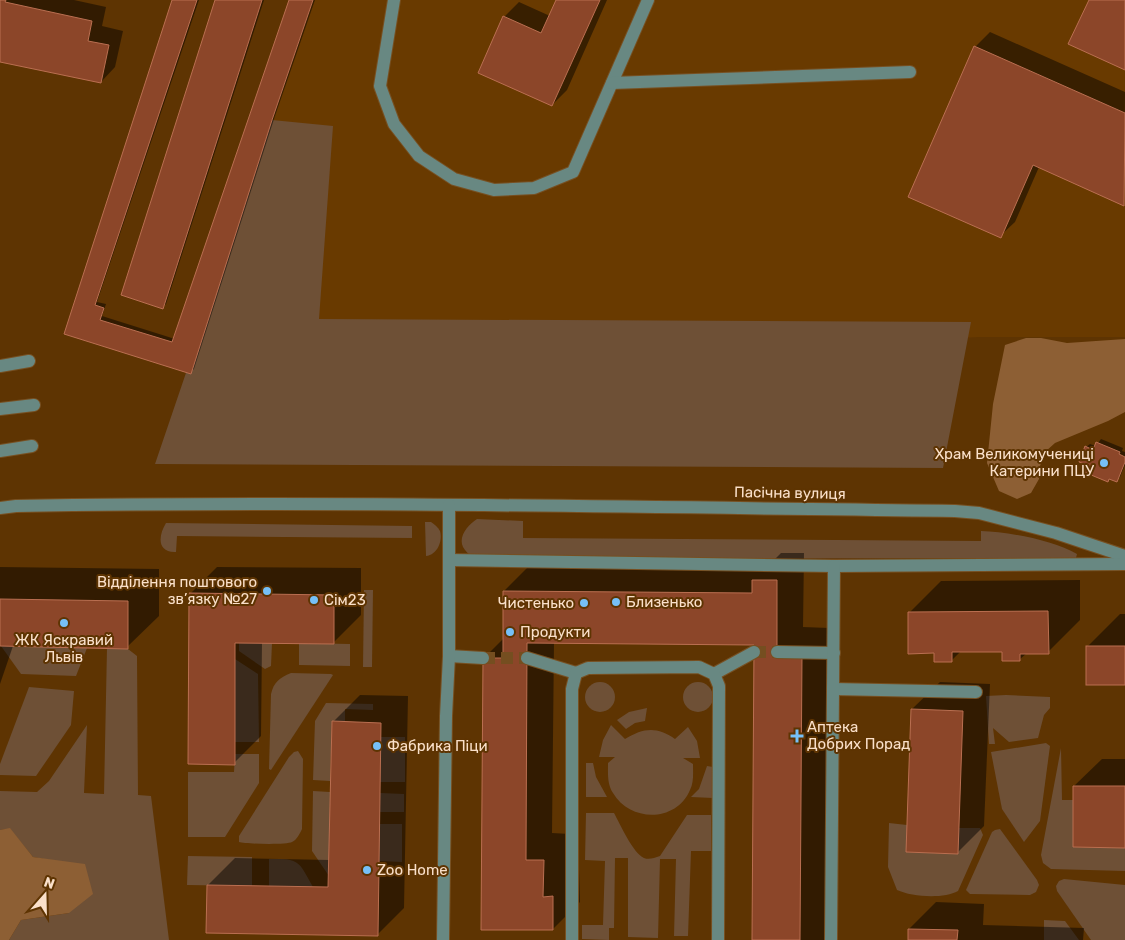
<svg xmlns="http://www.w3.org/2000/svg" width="1125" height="940" font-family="Rubik,sans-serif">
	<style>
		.built { fill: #693a00 }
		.green { fill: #6e5036 }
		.forest { fill: #8d5f34 }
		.shadow { fill: #0007 }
		.building { fill: #8c4629; stroke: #ba6f51 }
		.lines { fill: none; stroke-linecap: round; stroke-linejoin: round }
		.minor-tunnel { stroke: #754e20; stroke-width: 12; stroke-dasharray: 12 6; stroke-linecap: butt }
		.minor-casing { stroke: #775022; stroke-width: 14 }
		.minor { stroke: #688882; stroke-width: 12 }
		.poi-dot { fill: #76c0f7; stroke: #5e3402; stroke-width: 2 }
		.labels { text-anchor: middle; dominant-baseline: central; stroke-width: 4; stroke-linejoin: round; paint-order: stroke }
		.poi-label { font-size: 15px; fill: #fae0ca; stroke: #5e3402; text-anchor: start }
		.street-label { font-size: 15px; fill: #fae0ca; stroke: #5e3402 }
	</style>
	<rect width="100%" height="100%" fill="#5e3402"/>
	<path class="built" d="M313 0H1125V337H980L191 374 272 120Z"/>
	<g class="green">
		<path d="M272 120 333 126 319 319 971 322 943 468 155 464Z"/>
		<path d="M477 519 523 521V538L981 541V531C1009 532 1053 540 1077 554L1076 558 523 559 472 557C469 554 465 551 463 547 458 536 468 525 477 519Z"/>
		<path d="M425 522H431C434 524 438 527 440 531 443 541 437 555 426 556Z"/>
		<path d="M166 523 412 526V538L177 536 176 552C157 553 158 536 166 523Z"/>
		<path d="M364 590H373L372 667H363Z"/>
		<path d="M239 643H272L271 666 265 669 239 651Z"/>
		<path d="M299 643 350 644V666L299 665Z"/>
		<path d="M1 646 87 648 76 676 21 674Z"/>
		<path d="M107 648 128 649 137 656 138 795 151 796 169 940H9L21 920 69 913 49 860 33 857 10 829 0 830V791L37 792 49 781 87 725 84 793 104 794Z"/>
		<path d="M235 659 258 674 259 742H235Z"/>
		<path d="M291 673 331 674 333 675 271 770 269 769 271 694C274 682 279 678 291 673Z"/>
		<circle cx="698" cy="697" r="15"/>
		<circle cx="600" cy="697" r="15"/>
		<path d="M29 687 74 691 71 725 36 776 0 775V764Z"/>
		<path d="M1006 695 1050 697V708L1044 715 1038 738 1009 742 993 728 995 744H989L986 696Z"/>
		<path d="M326 703 373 704V710L345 709V722L332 721 330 781 313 780 315 721Z"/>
		<path d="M647 708 645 721 635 723 626 729 617 720 629 712Z"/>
		<path d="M611 725 625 739C643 728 657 726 675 739L688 727 697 741 700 758H683L693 764C693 773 694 782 690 790 676 823 630 822 613 793 607 784 608 773 608 763L615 757H599L603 740Z"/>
		<path d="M381 737H405V782H380Z"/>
		<path d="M1046 743 1050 746 1040 821 1024 842 1002 809 991 752Z"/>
		<path d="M1061 748 1062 800H1073V847L1125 848V871L1051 869 1043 863 1041 855Z"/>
		<path d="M298 751 303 759 302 829C300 833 297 840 292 842 287 845 245 844 239 842V836L289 757 294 752Z"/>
		<path d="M235 754H259V783L225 837H188V772H234Z"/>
		<path d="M586 763H593L596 777 607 797H586Z"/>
		<path d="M707 766 713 767V798L691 797 699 789Z"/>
		<path d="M313 791 330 792 329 876 312 851Z"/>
		<path d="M380 793 404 794V812H380Z"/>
		<path d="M586 813H614C620 824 633 853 644 858 649 860 654 858 660 856L687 815H711V851H691L688 936H674L676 859H660L658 938 628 937V858H615L614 928H609V940L582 939V925H603L605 861 585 860Z"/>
		<path d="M889 823 907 825V852L958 854 959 828H980L983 835 958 891C944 899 912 897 897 890L888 867Z"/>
		<path d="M379 824H402V862L379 861Z"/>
		<path d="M1000 829 1037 880 1039 885 1036 892 1030 895 970 894 966 890 992 832 995 830Z"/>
		<path d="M188 856 252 857V886L187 885Z"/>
		<path d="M269 859C300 859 298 860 313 887L269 886Z"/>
		<path d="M1064 879 1125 885V940H1091L1057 891 1056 886 1059 881Z"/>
		<path d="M1044 920 1065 921 1079 940H1044Z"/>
	</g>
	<g class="forest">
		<path d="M1026 338H1041L1067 343 1125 339V412L1108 421 1055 443 1045 452 1040 466 1039 479 1031 493 1017 499 999 491 987 463 993 404 1005 345Z"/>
		<path d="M10 828 33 857 85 864 93 894 69 913 21 920 9 940H0V830Z"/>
	</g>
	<g class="shadow">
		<path d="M0 0H74L106 7 102 26 123 31 115 67 101 82 0 60Z"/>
		<path d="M174 0H199L97 302 106 304 102 316 175 339 290 0H315L275 116 194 369 190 372 66 333Z"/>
		<path d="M217 0H264L166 304 162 307Z"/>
		<path d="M557 0H607L567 90 552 105 504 17 519 2 550 16Z"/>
		<path d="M990 32 1125 92 1124 204 1039 167 1015 222 1000 236 975 47Z"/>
		<path d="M1101 439 1123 448 1122 451 1125 452V465L1120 477 1117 480 1110 478 1108 480 1089 464 1086 447 1090 444 1096 446Z"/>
		<path d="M781 553H804L803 627 829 628 827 940H754L755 644 554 642 552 833 570 834V870H579L580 902 553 929 482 928 484 658 504 638V591L531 564 768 566Z"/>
		<path d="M0 567 159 569V616L127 647 13 646 0 684Z"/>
		<path d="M217 567 361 568V615L334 642H262L261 736 234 763 190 594Z"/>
		<path d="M1080 580V620L1048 652 1027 653 1019 660 1003 651H961L951 661 935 652 909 613 941 581Z"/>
		<path d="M1120 614H1125V683L1088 646Z"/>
		<path d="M940 682 990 684 984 826 957 853 912 709Z"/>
		<path d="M360 695 408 696 404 908 377 935 208 885 235 858 330 860 333 722Z"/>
		<path d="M1102 759H1125V846L1074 786Z"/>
		<path d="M936 902 984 904 983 925 1084 928 1083 940H909V929Z"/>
	</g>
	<g class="building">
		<path d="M0 0H6L5 2 92 21 88 41 109 45 101 83 0 62Z"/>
		<path d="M172 0H197L95 305 104 308 100 320 172 342 289 0H313L272 120 191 374 64 334Z"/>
		<path d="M215 0H262L163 309 121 295Z"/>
		<path d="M556 0H600L552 106 478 73 503 16 541 33Z"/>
		<path d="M1089 0H1125V70L1068 44Z"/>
		<path d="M974 46 1125 113 1124 206 1033 165 1001 238 908 197Z"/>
		<path d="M1096 442 1120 452 1119 454 1125 457V462L1117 482 1109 479 1108 482 1084 472 1087 465 1079 462 1085 446 1093 450Z"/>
		<path d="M752 580H777V654H802L800 940H752L754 645 527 643 526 860H544L543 897 553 896V930H481L483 658H503V591L752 593Z"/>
		<path d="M189 593 334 595V644L235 643V765L188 764Z"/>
		<path d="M0 599 128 601V649L0 646Z"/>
		<path d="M1048 611 1049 654H1020V661H1002V652H952V662H934V653L908 654V612Z"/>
		<rect x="1086" y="646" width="39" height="39"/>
		<path d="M911 709 963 711 958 854 906 852Z"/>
		<path d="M332 721 381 723 378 936 206 933 207 885 328 887Z"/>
		<path d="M1073 786H1125V848L1073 847Z"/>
		<path d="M908 929 958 930 957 940H908Z"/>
	</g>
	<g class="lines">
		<g class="minor-tunnel">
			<path d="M754 652H777"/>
			<path d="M483 658H527"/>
		</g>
		<defs>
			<g id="minor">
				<path d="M394 0 380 86 394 124 419 156 454 179 494 190 534 188 573 172 648 0"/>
				<path d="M612 83 910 72"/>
				<path d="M0 366 29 361"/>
				<path d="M0 409 34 405"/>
				<path d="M0 451 32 446"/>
				<path d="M0 508 16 506C329 501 642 507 955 511L979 513 1056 533 1125 556"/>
				<path d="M449 560 834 566 1125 564"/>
				<path d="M777 652 834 653"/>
				<path d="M449 656 483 658"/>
				<path d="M527 658 576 673"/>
				<path d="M714 674 754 652"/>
				<path d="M833 689 976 692"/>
				<path d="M443 940 446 716 449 656V505"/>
				<path d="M572 940V689L576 673 588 668 699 667 714 674 719 686 718 940"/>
				<path d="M831 940 834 566"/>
			</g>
		</defs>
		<use href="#minor" class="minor-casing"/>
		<use href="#minor" class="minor"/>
	</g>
	<g class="poi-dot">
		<circle cx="1104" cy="463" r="5"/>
		<circle cx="267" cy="591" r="5"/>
		<circle cx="314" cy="600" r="5"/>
		<circle cx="616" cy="602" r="5"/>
		<circle cx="584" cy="603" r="5"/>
		<circle cx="64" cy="623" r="5"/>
		<circle cx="510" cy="632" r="5"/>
		<path d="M794.5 728.5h5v5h5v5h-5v5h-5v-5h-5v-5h5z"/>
		<circle cx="377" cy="746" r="5"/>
		<circle cx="367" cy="870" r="5"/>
	</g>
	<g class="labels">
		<g class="poi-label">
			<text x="1094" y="454" text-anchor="end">Храм Великомучениці<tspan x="1094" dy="17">Катерини ПЦУ</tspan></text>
			<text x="257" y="582" text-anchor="end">Відділення поштового<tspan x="257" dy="17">зв’язку №27</tspan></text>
			<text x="324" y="600">Сім23</text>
			<text x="626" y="602">Близенько</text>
			<text x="574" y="603" text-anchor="end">Чистенько</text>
			<text x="520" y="632">Продукти</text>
			<text x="64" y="640" text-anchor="middle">ЖК Яскравий<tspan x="64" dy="17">Львів</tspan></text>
			<text x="807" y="727">Аптека<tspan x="807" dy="17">Добрих Порад</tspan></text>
			<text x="387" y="746">Фабрика Піци</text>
			<text x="377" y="870">Zoo Home</text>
		</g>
		<g class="street-label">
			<text transform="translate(790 493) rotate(1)">Пасічна вулиця</text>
		</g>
	</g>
	<g transform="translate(45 895) rotate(20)" stroke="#5e3402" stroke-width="4" paint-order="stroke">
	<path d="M0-4L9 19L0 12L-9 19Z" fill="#fae0ca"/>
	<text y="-8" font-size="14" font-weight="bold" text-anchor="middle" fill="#fae0ca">N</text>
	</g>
</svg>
